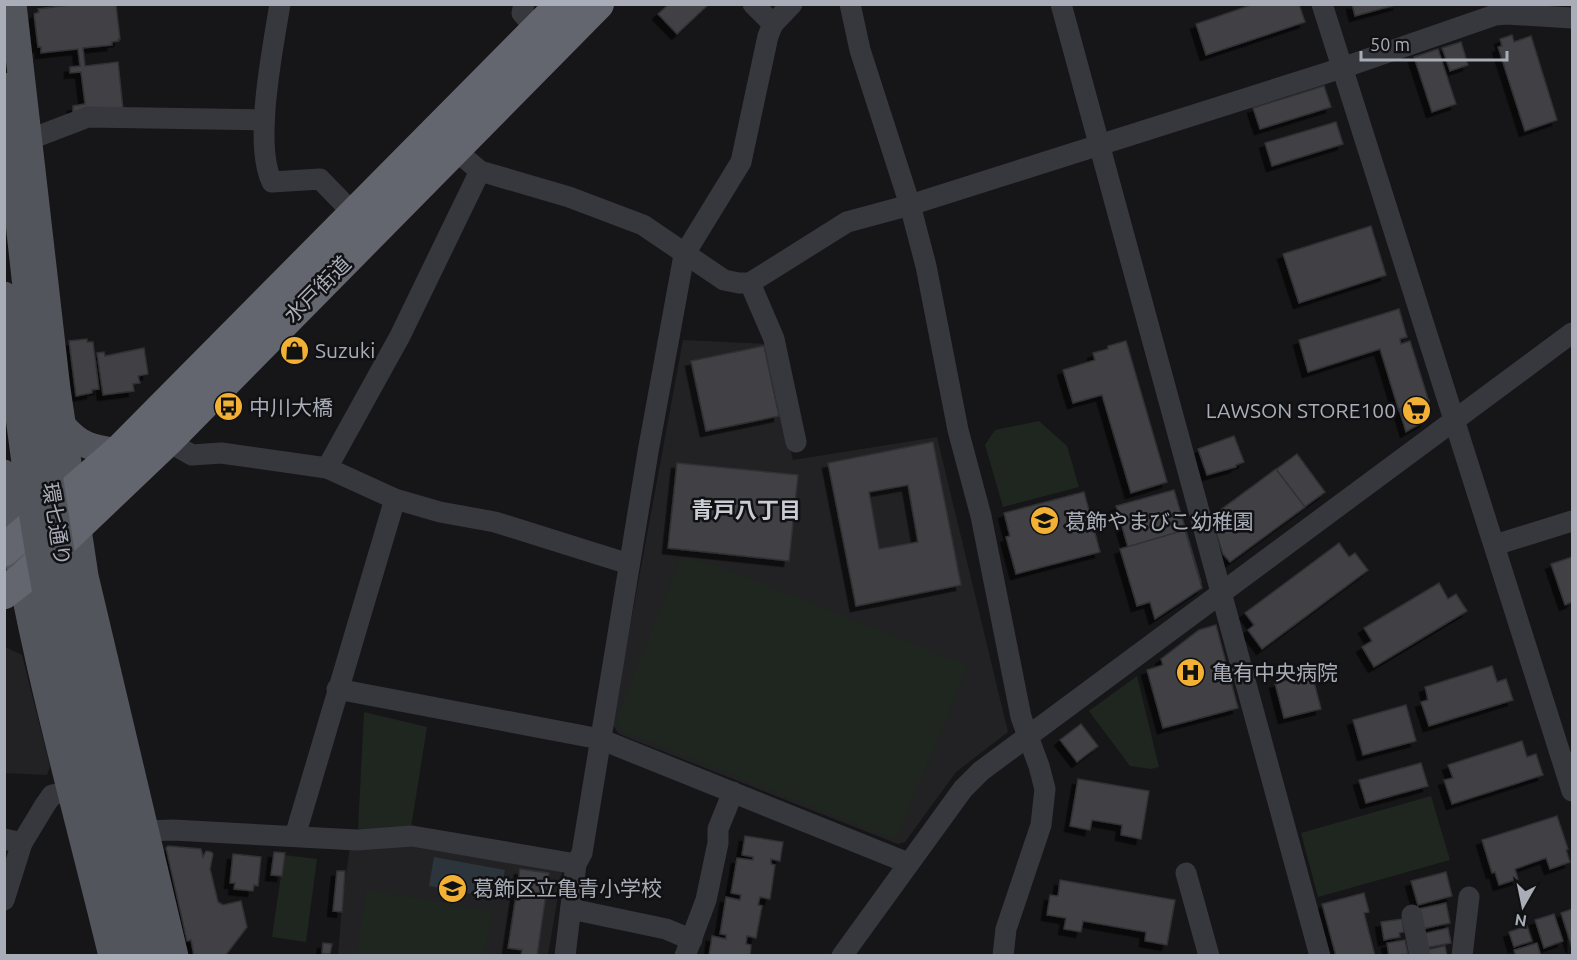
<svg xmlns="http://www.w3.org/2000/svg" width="1577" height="960" font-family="Ubuntu,'Noto Sans JP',sans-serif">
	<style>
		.built { fill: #222225 }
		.green { fill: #1e261f }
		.water { fill: #2c353c }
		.building { fill: #404145; stroke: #303034; stroke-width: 1.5; fill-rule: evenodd; filter: url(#shadow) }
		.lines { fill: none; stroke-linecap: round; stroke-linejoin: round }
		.minor { stroke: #37383d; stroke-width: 21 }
		.major { stroke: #53555c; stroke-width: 27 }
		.highway { stroke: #63666e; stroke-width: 32 }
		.major-bridge { stroke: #53555c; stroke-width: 27 }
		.labels { text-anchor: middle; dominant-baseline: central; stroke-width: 5; stroke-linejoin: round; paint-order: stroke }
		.street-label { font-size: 21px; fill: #a8adb8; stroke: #111113 }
		.poi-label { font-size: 21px; fill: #a8adb8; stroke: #111113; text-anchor: start }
		.neighbourhood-label { font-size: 22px; font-weight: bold; fill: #c9ccd4; stroke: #111113 }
	</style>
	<defs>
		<filter id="shadow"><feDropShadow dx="-5.5" dy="5.5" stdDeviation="0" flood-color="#0009"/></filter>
	</defs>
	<rect width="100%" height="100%" fill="#161618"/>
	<g class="built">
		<path d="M683 340 767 344 793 460 937 437 1008 732 956 772 905 842 898 844 619 734 612 724Z"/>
		<path d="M5 647 22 655 50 766 47 775 5 773Z"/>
		<path d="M420 842 562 872 548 955 338 956 342 904 350 847Z"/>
	</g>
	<g class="green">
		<path d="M1039 421 1067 446 1079 487 1003 507 985 445 995 430Z"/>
		<path d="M681 556 721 567 968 666 896 840 621 731 616 720Z"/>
		<path d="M1137 676 1159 767 1151 769 1130 766 1089 711Z"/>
		<path d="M364 712 427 727 411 828 358 829Z"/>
		<path d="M1431 796 1450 860 1318 897 1301 833Z"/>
		<path d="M284 855 317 859 306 942 272 937Z"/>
		<path d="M366 889 492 912 484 955H357Z"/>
	</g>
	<path class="water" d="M434 857 505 870 499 899 429 886Z"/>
	<g class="building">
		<path d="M77 4 116 5 120 39H118L119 41 112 42V45L83 48 85 66 118 62 123 109 73 112V106L85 104 81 72 70 73V67L80 66 78 49 41 53V47H38L34 14 39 12 38 9Z"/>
		<path d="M669 4H709L677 34 658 14Z"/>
		<path d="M1254 4H1299L1305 22 1206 55 1196 24Z"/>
		<path d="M1352 4H1399L1355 16Z"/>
		<path d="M1512 35 1514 42 1531 36 1557 120 1525 131 1498 47 1502 46 1500 39Z"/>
		<path d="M1461 42 1468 65 1450 71 1442 48Z"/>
		<path d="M1438 49 1456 104 1432 112 1414 57Z"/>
		<path d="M1324 86 1331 107 1260 129 1253 108Z"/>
		<path d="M1336 122 1343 144 1272 166 1265 143Z"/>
		<path d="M1371 226 1386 275 1299 303 1283 254Z"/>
		<path d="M1399 309 1407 337 1400 339 1401 344 1410 341 1429 402 1399 411 1380 349 1308 372 1299 340Z"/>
		<path d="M87 339V342H93L99 389 92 390V393L76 396 69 341Z"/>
		<path d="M1126 341 1167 482 1131 493 1102 395 1073 403 1063 370 1095 360 1093 353 1108 349V346Z"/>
		<path d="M764 346 779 416 706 431 691 361Z"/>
		<path d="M144 348 148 374 138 376 140 383 133 384 134 391 103 395 97 353 104 352 105 356Z"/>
		<path d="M1429 400 1425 421 1406 432 1399 409Z"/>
		<path d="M1234 436 1244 462 1236 465V467L1207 475 1198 449Z"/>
		<path d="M933 442 961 585 856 606 828 463ZM908 485 918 542 879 549 869 492Z"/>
		<path d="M1297 454 1325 492 1291 517 1286 510 1246 539 1250 544 1238 554 1211 517Z"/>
		<path d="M677 463 798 475 789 561 668 548Z"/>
		<path d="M1276 469 1305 507 1230 562 1223 554 1211 517Z"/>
		<path d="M1174 490 1201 582 1143 599 1116 506Z"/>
		<path d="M1084 492 1100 552 1016 574 1006 537 1010 536 1004 513Z"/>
		<path d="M1185 530 1202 588 1155 619 1150 602 1137 606 1120 549Z"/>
		<path d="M1339 543 1349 557 1355 553 1368 570 1262 649 1248 630 1254 625 1245 613Z"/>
		<path d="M1572 557V602L1565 605 1551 564Z"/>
		<path d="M1439 583 1448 599 1456 594 1467 611 1374 667 1362 647 1372 641 1364 628Z"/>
		<path d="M1216 625 1238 708 1163 728 1147 670 1163 665 1161 659 1199 630Z"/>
		<path d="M1492 666 1497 682 1506 679 1513 700 1429 726 1421 702 1428 700 1425 687Z"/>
		<path d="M1312 674 1321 709 1284 718 1275 683Z"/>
		<path d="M1406 705 1416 741 1363 755 1353 720Z"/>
		<path d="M1081 724 1098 746 1077 762 1060 740Z"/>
		<path d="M1522 741 1527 757 1536 754 1543 775 1452 804 1444 780 1453 778 1448 765Z"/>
		<path d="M1421 763 1428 786 1366 803 1359 780Z"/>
		<path d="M1078 779 1149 791 1141 839 1121 835 1122 825 1092 820 1090 830 1070 826Z"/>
		<path d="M1557 816 1568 849 1566 850 1570 862 1550 869 1546 858 1515 869 1518 879 1499 885 1495 872 1492 873 1482 840Z"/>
		<path d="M745 836 783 842 780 861 771 859V864L775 865 770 899 760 897 758 905 762 906 756 938 747 936 746 944 751 945 750 956H709L712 936 726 939V935L720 934 726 897 740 900 741 895 731 893 737 858 753 860V857L742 855Z"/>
		<path d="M168 846 201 849 203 857 206 851 211 852 213 854 210 869 218 902 223 905 241 901 247 927 225 956H194L191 940 187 941 166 848Z"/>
		<path d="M274 852 285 853 282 876 271 875Z"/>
		<path d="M233 854 261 857 258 886 254 885 253 891 234 889 235 883H230Z"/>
		<path d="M520 869 549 873 537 956H521L522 950 508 948Z"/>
		<path d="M337 871H345L342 912 333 911Z"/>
		<path d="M1446 872 1452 896 1418 905 1411 881Z"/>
		<path d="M1060 880 1175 900 1167 945 1145 941 1146 932 1083 921 1081 932 1064 929 1066 918 1047 915 1050 895 1058 896Z"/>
		<path d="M1364 893 1369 912 1364 913 1375 956H1336L1322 904Z"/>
		<path d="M1446 903 1450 923 1422 929 1418 909Z"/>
		<path d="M1572 909V948L1561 913Z"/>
		<path d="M1554 914 1563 941 1544 948 1535 920Z"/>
		<path d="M1402 919 1404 932 1399 933 1400 937 1384 940 1381 922Z"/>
		<path d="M1527 926 1532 941 1514 947 1509 932Z"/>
		<path d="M1448 928 1451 943 1425 948 1422 934Z"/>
		<path d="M1405 940 1408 954 1389 956 1387 943Z"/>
		<path d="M323 943 332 944 330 954 322 953Z"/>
		<path d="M1537 943 1541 956H1516L1514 950Z"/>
		<path d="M1445 946 1447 956H1427L1426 950Z"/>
	</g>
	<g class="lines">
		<g class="minor">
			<path d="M280 4C273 48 253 144 272 182L320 179 353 213"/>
			<path d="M524 4 522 13 537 29"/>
			<path d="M753 4 773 24"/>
			<path d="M850 4 860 50 910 205 926 266 958 430 981 516 1021 717 1039 766 1045 789 1041 825 1006 929 1003 956"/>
			<path d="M1061 4 1320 956"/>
			<path d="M1322 4 1572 791"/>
			<path d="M28 140 88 117 264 120"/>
			<path d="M454 149 480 171 569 197 643 225 724 280 739 283H750L847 222 910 205 1342 68 1495 15 1506 14 1572 18"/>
			<path d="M750 283 774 339 796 442"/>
			<path d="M167 441 192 455 221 453 327 468 395 499 440 512 495 522 629 564"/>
			<path d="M327 468 400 336 480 171"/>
			<path d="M1495 545 1572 521"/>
			<path d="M337 689 600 739 908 863"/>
			<path d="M146 831 173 830 357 840 412 836 576 864"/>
			<path d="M295 836 395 499"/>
			<path d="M4 839 22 843"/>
			<path d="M1186 873 1209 956"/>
			<path d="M4 900 22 843 45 805 52 795 72 791"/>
			<path d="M571 909 666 929 692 940"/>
			<path d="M1412 915 1420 956"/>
			<path d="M565 956 576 864 582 853 648 452 684 255 741 162 768 36 773 24 792 4"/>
			<path d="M685 956 706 900 718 843V829L733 792"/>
			<path d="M842 956 963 789 981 771 1572 333"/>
			<path d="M1462 956 1469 897"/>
		</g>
		<g class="major">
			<path d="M13 4 57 389 85 576 175 956"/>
			<path d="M63 426C80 446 92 448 118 452"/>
			<path d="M4 473C27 636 73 796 112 956"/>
		</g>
		<g class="highway">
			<path d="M4 550 118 452 562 4"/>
			<path d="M4 593 22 579 167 441 598 4"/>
		</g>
		<g class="major-bridge">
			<path d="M4 86C23 251 37 417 66 580 89 707 124 831 154 956"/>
			<path d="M4 295C16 393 27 491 45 588 68 711 102 833 131 956"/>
		</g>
	</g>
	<defs>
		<symbol id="shop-disc" viewBox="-11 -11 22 22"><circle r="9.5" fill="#f2b134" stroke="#111113"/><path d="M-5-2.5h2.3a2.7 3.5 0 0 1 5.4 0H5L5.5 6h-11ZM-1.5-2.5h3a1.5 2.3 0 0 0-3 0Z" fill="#111"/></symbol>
		<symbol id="bus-disc" viewBox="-11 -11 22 22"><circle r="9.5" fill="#f2b134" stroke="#111113"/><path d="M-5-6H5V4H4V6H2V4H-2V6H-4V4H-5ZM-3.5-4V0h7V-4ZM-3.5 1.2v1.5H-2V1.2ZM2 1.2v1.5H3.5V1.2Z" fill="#111"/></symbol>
		<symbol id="supermarket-disc" viewBox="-11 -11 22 22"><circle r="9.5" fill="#f2b134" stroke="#111113"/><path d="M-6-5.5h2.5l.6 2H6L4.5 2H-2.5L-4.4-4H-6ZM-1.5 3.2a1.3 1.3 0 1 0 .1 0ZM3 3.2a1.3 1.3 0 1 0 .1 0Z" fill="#111"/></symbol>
		<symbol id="school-disc" viewBox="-11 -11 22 22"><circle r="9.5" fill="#f2b134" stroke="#111113"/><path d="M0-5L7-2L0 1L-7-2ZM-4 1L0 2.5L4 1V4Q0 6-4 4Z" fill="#111"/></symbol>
		<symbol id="hospital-disc" viewBox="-11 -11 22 22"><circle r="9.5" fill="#f2b134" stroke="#111113"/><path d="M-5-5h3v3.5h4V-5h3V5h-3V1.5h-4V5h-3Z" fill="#111"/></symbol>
	</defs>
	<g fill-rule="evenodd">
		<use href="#shop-disc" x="278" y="334" width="33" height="33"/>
		<use href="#bus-disc" x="212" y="390" width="33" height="33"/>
		<use href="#supermarket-disc" x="1400" y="394" width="33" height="33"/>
		<use href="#school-disc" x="1028" y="504" width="33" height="33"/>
		<use href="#hospital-disc" x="1174" y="656" width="33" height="33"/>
		<use href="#school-disc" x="436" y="872" width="33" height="33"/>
	</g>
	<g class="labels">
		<g class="street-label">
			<text transform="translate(317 289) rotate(-45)">水戸街道</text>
			<text transform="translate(57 524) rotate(81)">環七通り</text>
		</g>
		<g class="poi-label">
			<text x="315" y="350">Suzuki</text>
			<text x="249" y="407">中川大橋</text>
			<text x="1396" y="410" text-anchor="end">LAWSON STORE100</text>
			<text x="1065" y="521">葛飾やまびこ幼稚園</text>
			<text x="1212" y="672">亀有中央病院</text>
			<text x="473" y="888">葛飾区立亀青小学校</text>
		</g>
		<g class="neighbourhood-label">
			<text x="746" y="509">青戸八丁目</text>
		</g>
	</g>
	<rect width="1577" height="960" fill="none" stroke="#a8adb8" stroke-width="12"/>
	<g transform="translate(1523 906) rotate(189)" stroke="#111113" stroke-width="4.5" paint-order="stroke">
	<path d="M0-4.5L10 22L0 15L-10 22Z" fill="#a8adb8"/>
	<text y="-9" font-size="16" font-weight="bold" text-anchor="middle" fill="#a8adb8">N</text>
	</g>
	<path d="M1361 51v9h146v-9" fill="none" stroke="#a8adb8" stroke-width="3"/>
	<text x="1370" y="51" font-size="18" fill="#a8adb8" stroke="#111113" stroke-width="4.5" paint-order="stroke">50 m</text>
</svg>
